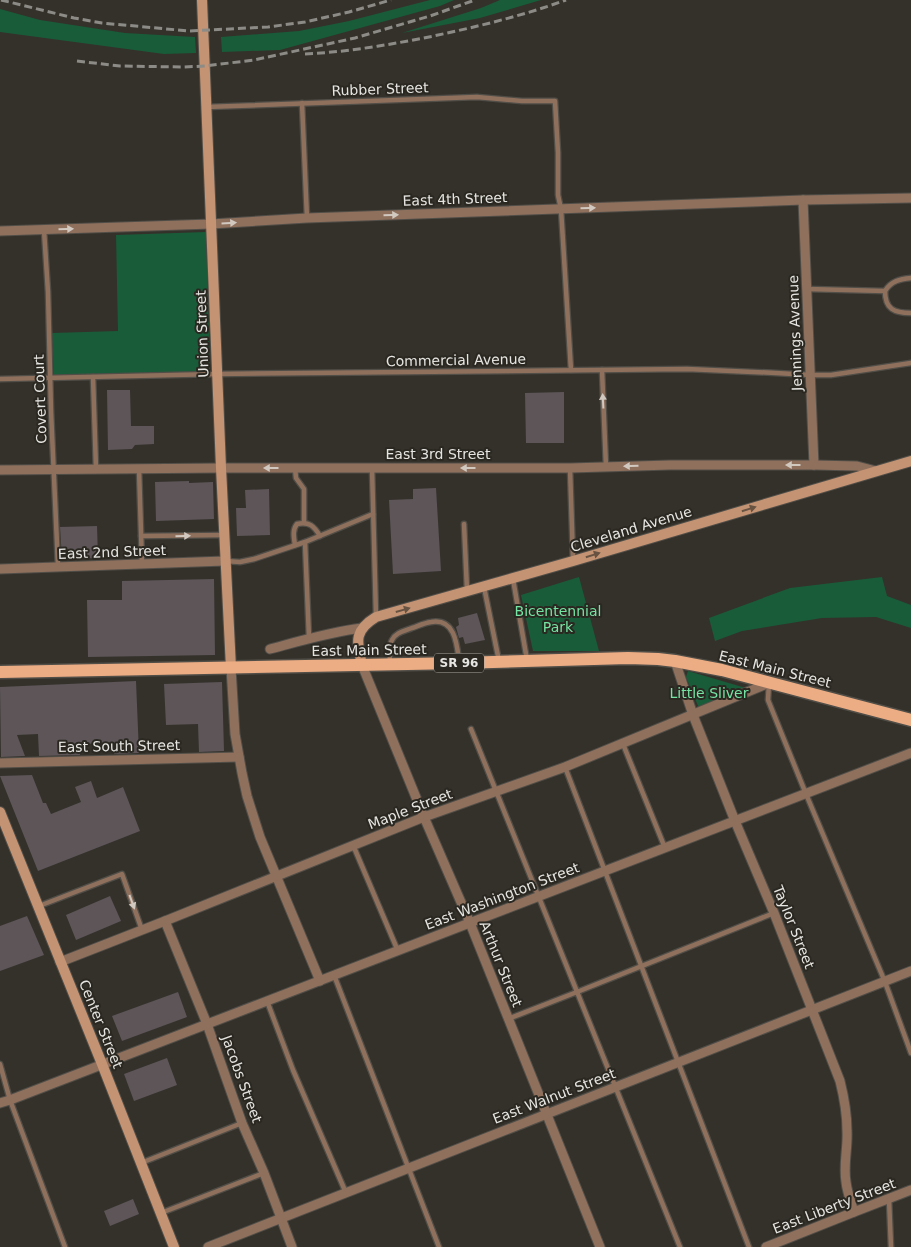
<svg xmlns="http://www.w3.org/2000/svg" width="911" height="1247" font-family="'DejaVu Sans',sans-serif">
	<style>
		.green { fill: #195c39 }
		.building { fill: #5d5558 }
		.lines { fill: none; stroke-linecap: round; stroke-linejoin: round }
		.lane-casing { stroke: #514e48; stroke-width: 7 }
		.street-casing { stroke: #514e48; stroke-width: 11 }
		.secondary-casing { stroke: #514e48; stroke-width: 12 }
		.primary-casing { stroke: #514e48; stroke-width: 15 }
		.lane { stroke: #8f705d; stroke-width: 4.5 }
		.street { stroke: #8f705d; stroke-width: 9 }
		.secondary { stroke: #c49373; stroke-width: 10 }
		.primary { stroke: #edad84; stroke-width: 12 }
		.rail { stroke: #8d8b86; stroke-width: 3; stroke-dasharray: 8 4; stroke-linecap: butt }
		.oneway { fill: #d1c8c0 }
		.oneway2 { fill: #685342 }
		.labels { text-anchor: middle; dominant-baseline: central; stroke-width: 4; stroke-linejoin: round; paint-order: stroke }
		.shield { fill: #2a2821; stroke: #aeaca7; stroke-width: 1 }
		.shield-label { font-size: 12px; font-weight: bold; fill: #e7e5e1 }
		.street-label { font-size: 14px; fill: #e7e5e1; stroke: #2a2821 }
		.park-label { font-size: 14px; fill: #75e5a4; stroke: #2a2821 }
	</style>
	<rect width="100%" height="100%" fill="#34312b"/>
	<g class="green">
		<path d="M430 0H454L440 6 280 50 222 52 221 37 299 31 349 21Z"/>
		<path d="M500 0H541L480 18 402 33 481 8Z"/>
		<path d="M0 9 40 20 125 33 195 37 196 53 164 54 0 32Z"/>
		<path d="M206 232 210 372 54 377 52 333 118 331 116 235Z"/>
		<path d="M579 577 599 651H533L521 595Z"/>
		<path d="M882 577 887 596 911 605V628L876 617 822 618 742 631 715 641 709 618 790 588Z"/>
		<path d="M688 671 756 691 701 713 686 677Z"/>
	</g>
	<g class="building">
		<path d="M107 390H130L131 426H154V444L135 445 132 449 108 450Z"/>
		<path d="M564 392V443H526L525 393Z"/>
		<path d="M189 481V483L213 482 214 519 156 521 155 482Z"/>
		<path d="M436 488 441 571 393 574 389 500 413 499V489Z"/>
		<path d="M269 489 270 535 237 536 236 508H246L245 490Z"/>
		<path d="M97 526 98 558 62 559 60 527Z"/>
		<path d="M214 579 215 655 88 657 87 600H122V581Z"/>
		<path d="M477 613 485 640 465 644 463 637 459 638 456 627 459 625 458 618Z"/>
		<path d="M136 681 139 753 114 754V743L79 744 80 755 39 756 38 734 17 735 25 756 1 757 0 687Z"/>
		<path d="M222 682 224 751 199 752 198 724 166 725 164 684Z"/>
		<path d="M32 775 43 803H46L51 814 81 802 75 787 91 781 97 798 123 787 140 831 38 871 0 776Z"/>
		<path d="M110 896 121 921 76 940 66 915Z"/>
		<path d="M27 916 44 955 0 971V926Z"/>
		<path d="M178 992 187 1017 122 1041 112 1016Z"/>
		<path d="M167 1058 177 1085 134 1101 124 1074Z"/>
		<path d="M133 1199 139 1214 110 1226 104 1211Z"/>
	</g>
	<g class="lines">
		<defs>
			<g id="lane">
				<path d="M302 103 307 218"/>
				<path d="M206 107 477 97 522 101H555L558 153V195L561 209 571 370"/>
				<path d="M44 230 48 292 51 411 58 566"/>
				<path d="M911 278C900 279 891 281 885 291 885 309 894 313 911 313"/>
				<path d="M807 289 885 291"/>
				<path d="M602 370 606 467"/>
				<path d="M93 377 96 469"/>
				<path d="M0 379 217 374 687 369 776 373 811 375H831L911 363"/>
				<path d="M295 468 296 478 304 489V523"/>
				<path d="M372 468 376 616"/>
				<path d="M570 468 573 559"/>
				<path d="M139 469 142 564"/>
				<path d="M464 524 467 590"/>
				<path d="M141 536 224 535"/>
				<path d="M305 542 309 638"/>
				<path d="M295 545C294 538 292 530 297 524 309 521 314 526 320 536"/>
				<path d="M225 561 240 562 254 559 305 542 373 514"/>
				<path d="M513 579 527 660"/>
				<path d="M484 587 499 661"/>
				<path d="M390 663C390 656 388 646 392 640 396 632 405 631 412 628 418 626 424 623 431 622 455 618 457 644 459 661"/>
				<path d="M769 683 768 700 806 794 885 982 911 1053"/>
				<path d="M471 729 680 1247"/>
				<path d="M623 744 665 848"/>
				<path d="M565 767 749 1247"/>
				<path d="M353 845 398 951"/>
				<path d="M39 906 122 874 142 930"/>
				<path d="M334 975 439 1247"/>
				<path d="M267 1001 293 1070 346 1193"/>
				<path d="M508 1019 577 992 774 913"/>
				<path d="M0 1064 10 1100 65 1247"/>
				<path d="M141 1163 242 1123"/>
				<path d="M889 1199 891 1247"/>
				<path d="M161 1213 264 1173"/>
			</g>
			<g id="street">
				<path d="M803 200 814 465"/>
				<path d="M0 231 211 224 307 218 803 200 911 198"/>
				<path d="M0 470 221 468H570L670 465H814L857 466 876 471"/>
				<path d="M0 569 225 561"/>
				<path d="M270 649C300 641 330 632 362 628"/>
				<path d="M675 661 693 715 735 821 774 913 840 1081C844 1097 847 1114 847 1131 848 1148 843 1165 846 1182 847 1192 851 1202 854 1212"/>
				<path d="M362 665 424 817 470 923 600 1247"/>
				<path d="M231 668 235 734 242 773 247 796 260 837 320 981"/>
				<path d="M0 763 239 757"/>
				<path d="M165 921 207 1024 242 1123 264 1173 292 1247"/>
				<path d="M60 962 165 921 424 817 565 767 769 683"/>
				<path d="M0 1103 10 1100 911 753"/>
				<path d="M208 1247 911 971"/>
				<path d="M766 1247 854 1212 911 1190"/>
			</g>
			<g id="secondary">
				<path d="M202 0 221 468 231 668"/>
				<path d="M362 665C357 642 353 631 376 617L573 561 911 461"/>
				<path d="M0 812 102 1064 174 1247"/>
			</g>
			<path id="primary" d="M0 672 459 663 628 658 658 659 675 661 722 670 911 720"/>
		</defs>
		<use href="#lane" class="lane-casing"/>
		<use href="#street" class="street-casing"/>
		<use href="#secondary" class="secondary-casing"/>
		<use href="#primary" class="primary-casing"/>
		<use href="#lane" class="lane"/>
		<use href="#street" class="street"/>
		<use href="#secondary" class="secondary"/>
		<use href="#primary" class="primary"/>
		<g class="rail">
			<path d="M1 0 74 18 102 23 189 31 268 27 305 22 349 12 391 0"/>
			<path d="M305 54C347 52 388 45 429 37 476 27 522 16 566 0"/>
			<path d="M77 61 120 66 183 67 205 66 254 60 355 38 430 16 475 0"/>
		</g>
	</g>
	<defs><path id="oneway-solid" d="M-6-.8H1V-3.2L6.5 0L1 3.2V.8H-6Z" transform="scale(1.25)"/></defs>
	<g class="oneway">
		<use href="#oneway-solid" transform="translate(588 208) rotate(-2)"/>
		<use href="#oneway-solid" transform="translate(391 215) rotate(-2)"/>
		<use href="#oneway-solid" transform="translate(229 223) rotate(-4)"/>
		<use href="#oneway-solid" transform="translate(66 229) rotate(-2)"/>
		<use href="#oneway-solid" transform="translate(603 401) rotate(-93)"/>
		<use href="#oneway-solid" transform="translate(793 465) rotate(180)"/>
		<use href="#oneway-solid" transform="translate(631 466) rotate(179)"/>
		<use href="#oneway-solid" transform="translate(271 468) rotate(180)"/>
		<use href="#oneway-solid" transform="translate(468 468) rotate(180)"/>
		<use href="#oneway-solid" transform="translate(183 536) rotate(-1)"/>
		<use href="#oneway-solid" transform="translate(132 902) rotate(70)"/>
	</g>
	<g class="oneway2">
		<use href="#oneway-solid" transform="translate(749 509) rotate(-17)"/>
		<use href="#oneway-solid" transform="translate(593 555) rotate(-17)"/>
		<use href="#oneway-solid" transform="translate(403 610) rotate(-16)"/>
	</g>
	<g class="labels">
		<rect class="shield" x="434" y="653.5" width="50" height="19" rx="4"/>
		<g class="shield-label">
			<text x="459" y="663">SR 96</text>
		</g>
		<g class="street-label">
			<text transform="translate(380 89) rotate(-2)">Rubber Street</text>
			<text transform="translate(455 199) rotate(-2)">East 4th Street</text>
			<text transform="translate(795 333) rotate(-92)">Jennings Avenue</text>
			<text transform="translate(202 334) rotate(-92)">Union Street</text>
			<text transform="translate(456 360) rotate(-1)">Commercial Avenue</text>
			<text transform="translate(40 399) rotate(-92)">Covert Court</text>
			<text x="438" y="454">East 3rd Street</text>
			<text transform="translate(631 529) rotate(-17)">Cleveland Avenue</text>
			<text transform="translate(112 552) rotate(-2)">East 2nd Street</text>
			<text transform="translate(369 650) rotate(-1)">East Main Street</text>
			<text transform="translate(775 669) rotate(14)">East Main Street</text>
			<text transform="translate(119 746) rotate(-1)">East South Street</text>
			<text transform="translate(410 809) rotate(-21)">Maple Street</text>
			<text transform="translate(502 896) rotate(-21)">East Washington Street</text>
			<text transform="translate(794 927) rotate(68)">Taylor Street</text>
			<text transform="translate(501 964) rotate(68)">Arthur Street</text>
			<text transform="translate(101 1024) rotate(68)">Center Street</text>
			<text transform="translate(242 1079) rotate(70)">Jacobs Street</text>
			<text transform="translate(554 1096) rotate(-21)">East Walnut Street</text>
			<text transform="translate(834 1206) rotate(-21)">East Liberty Street</text>
		</g>
		<g class="park-label">
			<text x="558" y="611">Bicentennial<tspan x="558" dy="16">Park</tspan></text>
			<text x="709" y="693">Little Sliver</text>
		</g>
	</g>
</svg>
